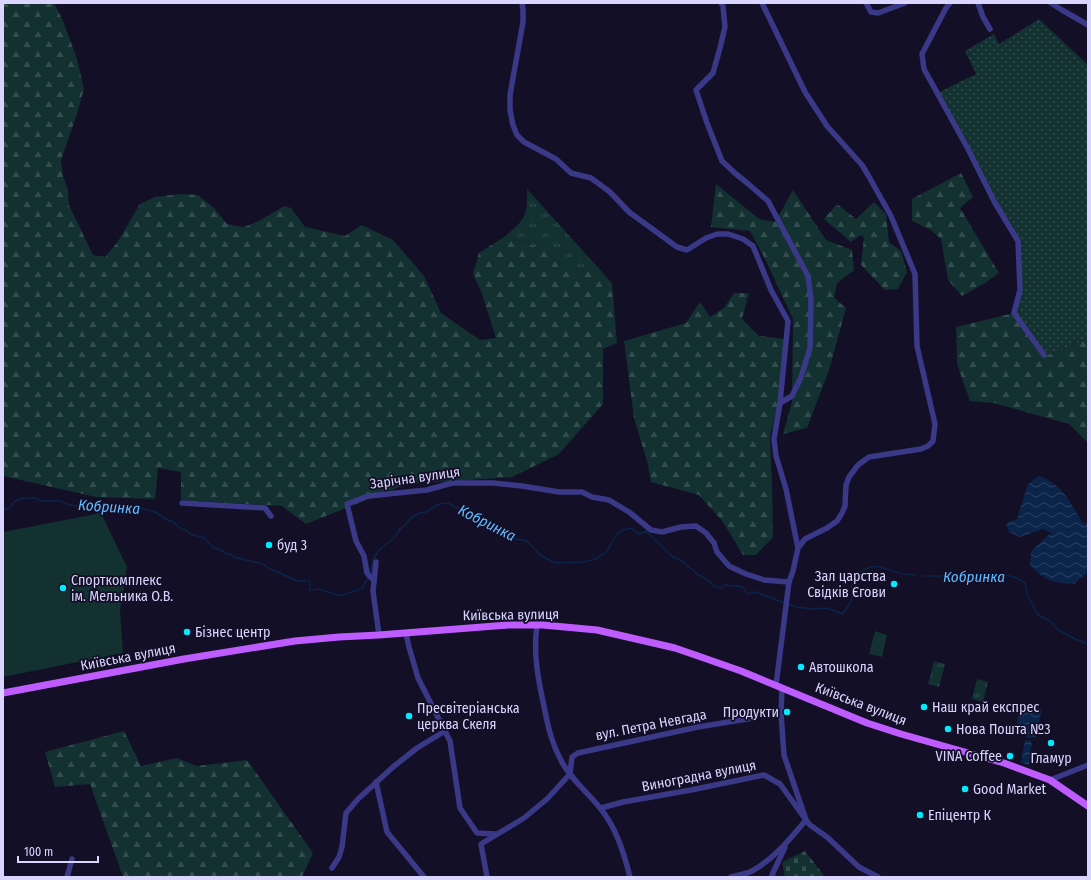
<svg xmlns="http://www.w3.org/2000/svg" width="1091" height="880" font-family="'Fira Sans Condensed',sans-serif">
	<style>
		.grass { fill: url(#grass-tufts) }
		.forest { fill: url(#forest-firs) }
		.cemetery { fill: url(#cemetery-stones) }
		.garden { fill: url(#garden-dots) }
		.pitch { fill: #123130 }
		.water { fill: url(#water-waves) }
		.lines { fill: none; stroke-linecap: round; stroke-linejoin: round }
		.stream { stroke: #0b244a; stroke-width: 1.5 }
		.minor { stroke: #3a3987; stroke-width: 5.5 }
		.major { stroke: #bf5cff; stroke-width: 7 }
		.poi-dot { fill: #01ebff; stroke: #130f27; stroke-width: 1.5 }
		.labels { text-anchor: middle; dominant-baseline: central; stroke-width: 3.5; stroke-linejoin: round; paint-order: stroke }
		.street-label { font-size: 14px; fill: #d9d5ff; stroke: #130f27 }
		.poi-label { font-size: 14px; fill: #d9d5ff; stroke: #130f27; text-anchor: start }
		.water-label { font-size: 15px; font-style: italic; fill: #63baff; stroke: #130f27 }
	</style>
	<defs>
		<pattern id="grass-tufts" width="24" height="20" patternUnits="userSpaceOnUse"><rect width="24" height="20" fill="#123130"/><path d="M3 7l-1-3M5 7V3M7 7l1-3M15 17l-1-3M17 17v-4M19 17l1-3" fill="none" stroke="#344e4f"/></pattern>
		<pattern id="forest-firs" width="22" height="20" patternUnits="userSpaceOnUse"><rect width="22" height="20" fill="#123130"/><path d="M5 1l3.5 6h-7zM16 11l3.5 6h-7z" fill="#344e4f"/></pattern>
		<pattern id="cemetery-stones" width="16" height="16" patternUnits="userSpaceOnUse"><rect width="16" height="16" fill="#123130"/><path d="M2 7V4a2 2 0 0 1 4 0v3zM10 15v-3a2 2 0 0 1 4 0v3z" fill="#344e4f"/></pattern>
		<pattern id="garden-dots" width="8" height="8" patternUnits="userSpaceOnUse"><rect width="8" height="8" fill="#123130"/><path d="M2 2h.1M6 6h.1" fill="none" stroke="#344e4f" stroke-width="1.8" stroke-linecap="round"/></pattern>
		<pattern id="water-waves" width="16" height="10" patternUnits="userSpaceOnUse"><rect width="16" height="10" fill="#0b244a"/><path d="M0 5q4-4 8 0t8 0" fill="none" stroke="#2e4365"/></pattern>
	</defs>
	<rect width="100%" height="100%" fill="#130f27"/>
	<g class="grass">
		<path d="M527 189 612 283 594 270 572 276 551 256 527 242 504 237C525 220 528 216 527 189Z"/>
		<path d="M934 661 945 664 939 687 928 684Z"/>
		<path d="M977 679 988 682 983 702 972 699Z"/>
	</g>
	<g class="forest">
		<path d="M3 3H54L63 21 77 59 84 89 77 114 61 160 63 176 68 190 69 205 93 255 105 257 117 243 140 204 155 197 180 194 198 195 214 208 227 224 244 227 259 221 284 206 291 208 305 227 345 236 362 225 393 240 424 276 441 313 480 340 496 338 481 291 473 274 479 253 504 237 527 242 551 256 572 275 579 268 594 270 612 283 617 343 603 349V404L559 454 512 477 407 484 306 524 282 506 181 500V472L158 468 155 499 96 497 3 476Z"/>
		<path d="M961 173 973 197 960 208 999 273 985 283 962 296 948 280 941 239 931 230 912 221V199Z"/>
		<path d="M716 184 759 219 775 222 793 190 826 240 852 250 854 270 837 283 834 298 846 308 829 370 807 428 783 434 792 402 793 319 767 263 750 231 711 227Z"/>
		<path d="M874 202 886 214 889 242 901 251 907 272 898 289 885 290 861 265 864 238 861 235 851 242 824 219 837 204 856 219Z"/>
		<path d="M734 293H749L742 319 759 336 785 339 779 398 770 436 772 486 773 537 756 555H743L723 522 699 495 651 482 647 461 634 418 624 341 686 323 700 302 710 317 724 308Z"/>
		<path d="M1014 313 1050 355 1088 338V443L1069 424 994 403 970 401 957 364 956 327Z"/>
		<path d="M124 731 141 766 177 758 197 766 247 760 313 853 302 877H123L90 784 55 787 45 752Z"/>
	</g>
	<path class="cemetery" d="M805 851 825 877H785L782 862Z"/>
	<path class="garden" d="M1039 19 1088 65V338L1050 355H1044L1014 313 1020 290 1018 241 937 93 976 74 965 51 994 34 999 44Z"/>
	<g class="pitch">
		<path d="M101 513 127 567 120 610 123 653 3 677V532Z"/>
		<path d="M875 631 887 635 882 657 869 654Z"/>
	</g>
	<g class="water">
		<path d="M1039 476C1064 485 1069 502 1083 523H1088V572L1074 584C1054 583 1043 580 1030 565L1031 551 1051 533 1043 529 1020 537 1009 532 1006 523 1017 519 1028 484Z"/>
		<path d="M1023 704 1042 709 1035 737 1027 738 1023 733 1016 732 1019 709Z"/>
		<path d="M1025 740 1032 741 1029 765 1021 763Z"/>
	</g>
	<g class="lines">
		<g class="stream">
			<path d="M3 510 11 507C14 497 27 498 37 498L40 501H61C70 510 121 507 136 507L155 512 169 521 171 520 182 530 185 529 190 534 204 538 213 547 228 554 232 555 233 557 263 564 270 569 298 581H310V590L320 589 336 595H343L363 588 364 584 368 578"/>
			<path d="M370 575 373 560 379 550 395 537 400 529 405 525 411 518 420 513 426 512 439 504 448 503 515 539 527 541 540 555 555 563 583 562 593 560 606 553 616 535 623 530 631 528 639 534 646 531 673 557 682 561 697 574 710 582 712 585 721 588 725 585 743 587 747 594 756 592 784 603"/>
			<path d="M924 576H950L970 579 990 578 1005 575 1014 577 1025 583 1027 593 1037 614 1050 621 1057 629 1075 639 1088 644"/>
			<path d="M788 604 797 607 812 609 827 608 842 614C847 608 852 603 852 595 852 591 851 587 852 583 854 574 870 564 879 567 892 570 900 575 915 575"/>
		</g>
		<g class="minor">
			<path d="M522 3 523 10V22L510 95V110L513 125 517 135 524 142 556 159 571 173 591 178 610 192 629 212 677 247 687 250 706 238 717 234H728L743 239 753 246 771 290 788 321 780 403"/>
			<path d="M721 3 723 6 725 27 720 48 713 73 696 90 707 123 722 161 736 174 746 182 768 201 808 276 811 299 810 348 801 377 792 396 780 403 774 439 776 456 786 489 798 548 793 571 789 582 776 685"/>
			<path d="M762 3 805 92 827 126 862 165 868 175 891 216 915 274 917 346 935 424 933 441 928 446 921 449 869 457 858 465 849 477 846 485 845 506 842 513 837 521 827 528 805 539 798 548"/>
			<path d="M866 3 871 12 878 13 905 3"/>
			<path d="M950 3 946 8 922 54 924 69 968 149 995 203 1018 241 1020 290 1014 313 1044 355"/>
			<path d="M978 3 983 17 990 29"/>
			<path d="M1051 3 1062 10 1088 25"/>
			<path d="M182 503 265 508 271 516"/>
			<path d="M376 562 373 591 379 635"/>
			<path d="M374 581 367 573 364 556 356 541 347 504 368 496 427 490 452 483H493L522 486 559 492H582L592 497 609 500 629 512 651 530 662 532 681 527 696 526 706 533 714 543 717 552 729 566 746 574 764 580 789 582"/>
			<path d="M537 625C533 653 538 679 544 706 548 727 552 745 563 764 572 780 588 793 600 808 616 827 624 853 630 877"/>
			<path d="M406 633 409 647 418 678 450 741 460 808 477 833 496 834"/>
			<path d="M782 688 781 713 784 755 806 820 810 825 827 837 859 867 878 877"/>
			<path d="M1050 780 1088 765"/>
			<path d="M376 782 387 832 424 877"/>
			<path d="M601 808 623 802 691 790 764 775 780 784 806 820C790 839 774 859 752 871 746 874 738 875 731 877"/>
			<path d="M332 868 339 857 342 847 346 813 358 799 393 767 417 748 445 731"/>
			<path d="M67 877 72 859"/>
			<path d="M487 877 481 844 524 818 547 799 570 774 572 757 578 753 698 727 753 718"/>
			<path d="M773 877 772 875 785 847"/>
		</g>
		<path class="major" d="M3 693 184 659 295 641 339 637 379 635 508 625H543L597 630 675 648 701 657 741 671 867 723 901 734 1004 763 1050 780 1088 806"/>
	</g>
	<g class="poi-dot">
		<circle cx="269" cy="545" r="4"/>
		<circle cx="894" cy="584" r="4"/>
		<circle cx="63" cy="588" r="4"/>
		<circle cx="187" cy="632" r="4"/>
		<circle cx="801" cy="667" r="4"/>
		<circle cx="924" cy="707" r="4"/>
		<circle cx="787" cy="712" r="4"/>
		<circle cx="409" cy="716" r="4"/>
		<circle cx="948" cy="729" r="4"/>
		<circle cx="1051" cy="743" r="4"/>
		<circle cx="1010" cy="756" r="4"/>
		<circle cx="965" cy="789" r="4"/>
		<circle cx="920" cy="815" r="4"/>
	</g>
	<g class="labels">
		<g class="street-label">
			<text transform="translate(415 478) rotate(-8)">Зарічна вулиця</text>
			<text transform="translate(511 615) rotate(-1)">Київська вулиця</text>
			<text transform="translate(128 657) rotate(-11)">Київська вулиця</text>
			<text transform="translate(861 704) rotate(21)">Київська вулиця</text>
			<text transform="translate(651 725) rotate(-11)">вул. Петра Невгада</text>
			<text transform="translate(699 776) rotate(-11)">Виноградна вулиця</text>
		</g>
		<g class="poi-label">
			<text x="277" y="545">буд 3</text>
			<text x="886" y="576" text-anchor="end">Зал царства<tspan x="886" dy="16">Свідків Єгови</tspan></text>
			<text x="71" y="580">Спорткомплекс<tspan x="71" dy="16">ім. Мельника О.В.</tspan></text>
			<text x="195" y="632">Бізнес центр</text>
			<text x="809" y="667">Автошкола</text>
			<text x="932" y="707">Наш край експрес</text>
			<text x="417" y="708">Пресвітеріанська<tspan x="417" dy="16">церква Скеля</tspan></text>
			<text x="779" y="712" text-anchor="end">Продукти</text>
			<text x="956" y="729">Нова Пошта №3</text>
			<text x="1002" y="756" text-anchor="end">VINA Coffee</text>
			<text x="1051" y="758" text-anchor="middle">Гламур</text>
			<text x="973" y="789">Good Market</text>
			<text x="928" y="815">Епіцентр К</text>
		</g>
		<g class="water-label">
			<text transform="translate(109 507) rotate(4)">Кобринка</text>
			<text transform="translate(487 523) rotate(27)">Кобринка</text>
			<text x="974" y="577">Кобринка</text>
		</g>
	</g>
	<rect width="1091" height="880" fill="none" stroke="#d9d5ff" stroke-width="8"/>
	<path d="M18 856v6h80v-6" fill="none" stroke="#d9d5ff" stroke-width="2"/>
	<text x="24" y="856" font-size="12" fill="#d9d5ff" stroke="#130f27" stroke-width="3" paint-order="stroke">100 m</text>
</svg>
